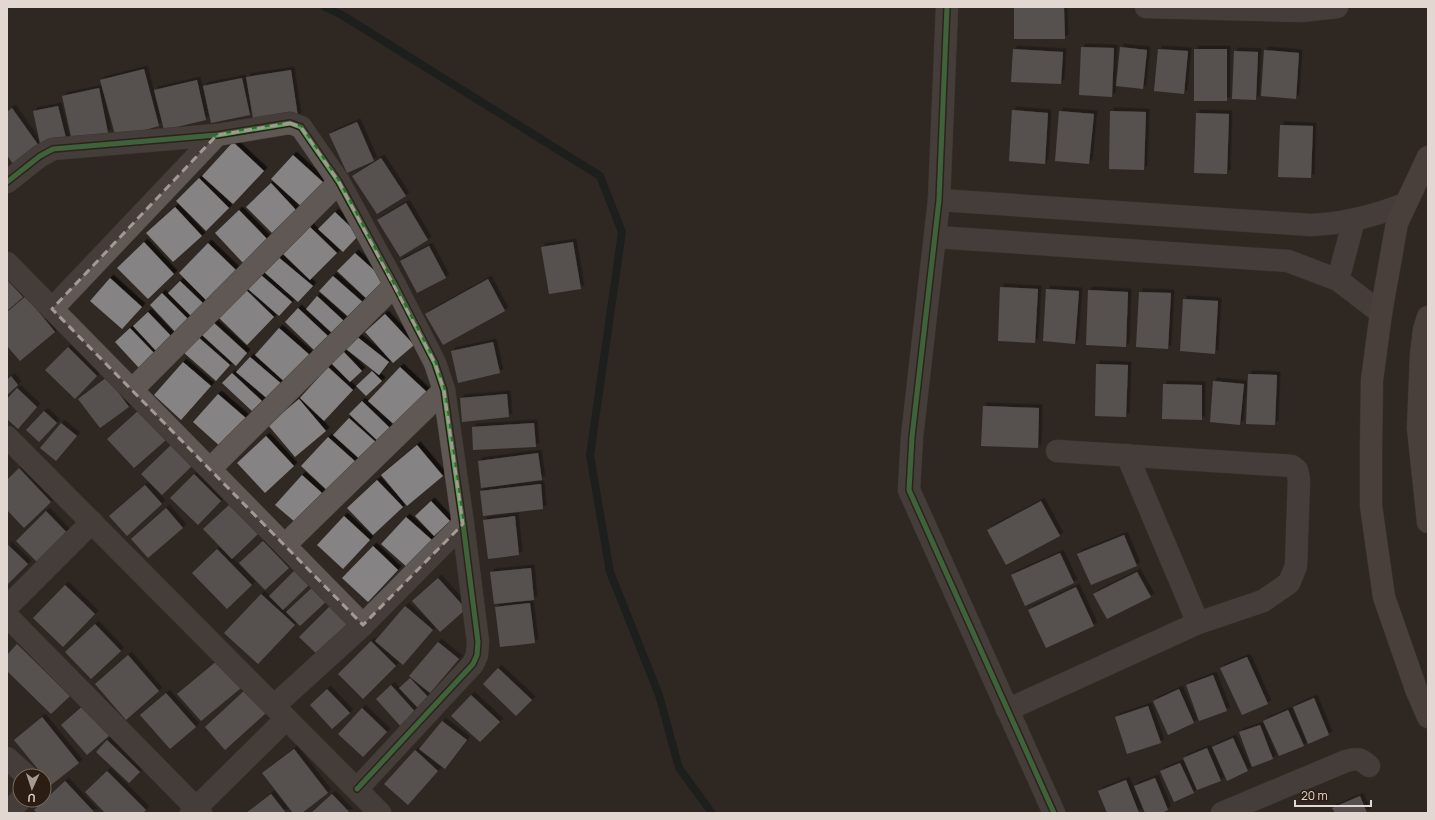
<svg xmlns="http://www.w3.org/2000/svg" width="1435" height="820" font-family="Manrope,sans-serif">
	<style>
		.lines { fill: none; stroke-linecap: round; stroke-linejoin: round }
		.stream { stroke: #071616; stroke-width: 8 }
		.building { fill: #868384; filter: url(#shadow) }
		.street-casing { stroke: #4c4540; stroke-width: 23 }
		.secondary-casing { stroke: #4c4540; stroke-width: 23 }
		.street { stroke: #605854; stroke-width: 22 }
		.secondary { stroke: #685e59; stroke-width: 22 }
		.cycleway-casing { stroke: #2c1d13; stroke-width: 8 }
		.cycleway { stroke: #51ab58; stroke-width: 5 }
		.marked { fill: none; stroke: #a49a94; stroke-width: 3; stroke-dasharray: 8 5; stroke-linejoin: round }
	</style>
	<defs>
		<filter id="shadow"><feDropShadow dx="3.5" dy="-3.5" stdDeviation="0" flood-color="#0009"/></filter>
	</defs>
	<rect width="100%" height="100%" fill="#302823"/>
	<g class="lines">
		<path class="stream" d="M325 7 342 15 600 176 622 232 590 455 610 572 659 695 679 768 712 813"/>
	</g>
	<g class="building">
		<path d="M1014 7H1064L1065 39H1014Z"/>
		<path d="M1081 47 1114 48 1112 97 1079 95Z"/>
		<path d="M1120 47 1147 50 1143 89 1116 86Z"/>
		<path d="M1013 49 1063 52 1061 84 1011 82Z"/>
		<path d="M1158 49 1188 51 1184 94 1154 91Z"/>
		<rect x="1194" y="49" width="33" height="52"/>
		<path d="M1264 50 1299 53 1296 99 1261 96Z"/>
		<path d="M1234 51 1258 52 1256 100 1232 99Z"/>
		<path d="M144 69 159 126 116 138 100 80Z"/>
		<path d="M291 70 298 117 254 124 246 77Z"/>
		<path d="M242 78 250 115 211 123 203 86Z"/>
		<path d="M197 80 206 120 164 130 154 90Z"/>
		<path d="M99 88 108 133 72 141 62 96Z"/>
		<path d="M58 106 67 142 41 148 33 111Z"/>
		<path d="M12 108 39 146 13 164 7 155V112Z"/>
		<path d="M1012 110 1048 113 1045 164 1009 161Z"/>
		<path d="M1059 111 1094 114 1089 164 1055 161Z"/>
		<path d="M1110 111 1146 112 1144 170 1109 169Z"/>
		<path d="M1196 113 1229 114 1227 174 1194 173Z"/>
		<path d="M357 122 374 161 347 173 329 134Z"/>
		<path d="M1280 125 1313 126 1311 178 1278 177Z"/>
		<path d="M233 142 264 171 233 204 202 176Z"/>
		<path d="M293 155 325 184 303 208 271 179Z"/>
		<path d="M381 158 406 196 377 214 352 176Z"/>
		<path d="M199 178 229 208 206 231 176 201Z"/>
		<path d="M271 183 296 210 272 233 246 207Z"/>
		<path d="M406 203 428 240 400 257 377 220Z"/>
		<path d="M175 207 202 236 173 262 146 233Z"/>
		<path d="M239 210 269 241 244 264 215 233Z"/>
		<path d="M335 212 359 235 343 252 318 229Z"/>
		<path d="M309 226 337 253 310 280 282 253Z"/>
		<path d="M144 242 174 274 148 299 117 268Z"/>
		<path d="M573 242 581 289 549 294 541 247Z"/>
		<path d="M208 243 238 272 208 302 179 273Z"/>
		<path d="M429 246 446 278 417 293 400 261Z"/>
		<path d="M355 253 386 281 368 300 337 271Z"/>
		<path d="M277 256 313 286 298 302 263 271Z"/>
		<path d="M261 275 292 302 279 316 248 289Z"/>
		<path d="M333 276 366 305 352 320 319 291Z"/>
		<path d="M110 278 142 307 122 329 90 301Z"/>
		<path d="M488 279 505 311 443 345 425 314Z"/>
		<path d="M7 280 23 297 7 311Z"/>
		<path d="M180 281 206 306 194 319 168 293Z"/>
		<path d="M1000 287 1038 289 1035 343 998 341Z"/>
		<path d="M245 289 274 317 247 345 218 317Z"/>
		<path d="M1046 289 1079 291 1075 344 1043 341Z"/>
		<path d="M1088 290 1128 292 1126 347 1086 345Z"/>
		<path d="M1139 292 1171 293 1168 349 1136 347Z"/>
		<path d="M162 293 191 322 178 335 150 305Z"/>
		<path d="M26 296 55 332 20 361 7 346V312Z"/>
		<path d="M317 296 344 321 332 333 306 309Z"/>
		<path d="M1183 299 1218 301 1215 354 1180 351Z"/>
		<path d="M298 308 329 337 315 351 285 322Z"/>
		<path d="M148 312 172 337 157 352 133 326Z"/>
		<path d="M385 314 414 345 393 363 365 332Z"/>
		<path d="M213 322 247 353 236 366 202 335Z"/>
		<path d="M130 328 155 354 139 368 115 342Z"/>
		<path d="M279 328 312 357 287 384 255 355Z"/>
		<path d="M197 336 230 365 216 381 183 352Z"/>
		<path d="M356 336 389 362 379 375 346 349Z"/>
		<path d="M493 342 500 373 458 383 451 351Z"/>
		<path d="M68 347 97 376 75 399 45 370Z"/>
		<path d="M343 351 362 371 350 382 331 363Z"/>
		<path d="M250 357 284 386 270 401 236 372Z"/>
		<path d="M183 362 211 386 181 420 154 395Z"/>
		<path d="M1096 364 1128 365 1126 417 1095 416Z"/>
		<path d="M328 367 353 390 324 421 300 398Z"/>
		<path d="M400 367 430 395 398 428 368 401Z"/>
		<path d="M372 371 382 381 366 396 356 386Z"/>
		<path d="M232 373 262 401 252 411 222 383Z"/>
		<path d="M1248 374 1277 375 1275 425 1246 424Z"/>
		<path d="M11 376 18 385 7 395V380Z"/>
		<path d="M107 377 129 407 100 428 78 399Z"/>
		<path d="M1213 381 1244 384 1240 425 1210 422Z"/>
		<path d="M1163 384 1202 385V420L1162 419Z"/>
		<path d="M17 388 37 407 18 429 7 419V399Z"/>
		<path d="M218 394 247 419 222 448 193 422Z"/>
		<path d="M507 394 509 417 462 422 460 398Z"/>
		<path d="M299 399 326 431 295 457 268 425Z"/>
		<path d="M362 401 391 429 379 442 349 414Z"/>
		<path d="M983 406 1039 408 1038 448 981 446Z"/>
		<path d="M139 410 166 440 134 468 107 439Z"/>
		<path d="M44 411 57 423 39 442 26 430Z"/>
		<path d="M349 418 379 445 363 462 333 435Z"/>
		<path d="M61 423 77 436 56 461 40 448Z"/>
		<path d="M534 423 536 447 473 450 472 427Z"/>
		<path d="M266 436 294 466 265 493 237 463Z"/>
		<path d="M328 437 357 463 330 493 301 466Z"/>
		<path d="M172 444 193 465 162 495 141 474Z"/>
		<path d="M417 445 443 476 407 506 381 475Z"/>
		<path d="M538 453 542 480 481 488 478 461Z"/>
		<path d="M19 468 51 502 24 528 7 510V480Z"/>
		<path d="M194 474 221 501 198 525 170 498Z"/>
		<path d="M302 475 322 493 295 522 275 505Z"/>
		<path d="M377 480 403 507 373 535 347 508Z"/>
		<path d="M541 484 543 509 483 516 480 491Z"/>
		<path d="M145 485 162 504 127 536 109 516Z"/>
		<path d="M431 501 450 521 434 536 415 516Z"/>
		<path d="M1041 501 1060 536 1006 565 987 530Z"/>
		<path d="M229 505 258 534 232 559 203 529Z"/>
		<path d="M166 508 183 528 148 558 131 539Z"/>
		<path d="M46 511 71 537 41 566 16 541Z"/>
		<path d="M344 516 370 540 343 569 317 545Z"/>
		<path d="M515 516 519 555 488 559 483 520Z"/>
		<path d="M406 517 433 541 408 568 381 544Z"/>
		<path d="M1124 535 1137 566 1091 585 1077 554Z"/>
		<path d="M263 541 289 568 265 590 239 563Z"/>
		<path d="M7 544 28 564 7 585Z"/>
		<path d="M373 546 398 570 368 602 342 578Z"/>
		<path d="M217 549 252 585 227 609 192 573Z"/>
		<path d="M1060 553 1074 583 1025 606 1011 575Z"/>
		<path d="M297 568 311 583 283 610 269 596Z"/>
		<path d="M531 568 534 600 494 604 490 572Z"/>
		<path d="M1137 572 1151 597 1107 619 1093 594Z"/>
		<path d="M438 578 466 609 440 632 412 601Z"/>
		<path d="M65 585 95 614 63 647 33 618Z"/>
		<path d="M315 585 329 599 300 626 286 612Z"/>
		<path d="M1076 587 1094 626 1046 648 1028 610Z"/>
		<path d="M261 594 295 625 258 664 224 633Z"/>
		<path d="M335 601 355 621 320 657 299 637Z"/>
		<path d="M530 603 535 643 500 647 495 607Z"/>
		<path d="M405 606 433 630 403 665 375 641Z"/>
		<path d="M95 624 121 651 91 679 65 652Z"/>
		<path d="M371 641 396 666 363 699 338 674Z"/>
		<path d="M438 642 459 659 430 693 409 676Z"/>
		<path d="M17 644 70 696 51 714 7 671V655Z"/>
		<path d="M128 655 159 691 126 720 95 684Z"/>
		<path d="M1247 657 1268 704 1242 715 1220 668Z"/>
		<path d="M218 660 241 688 201 721 177 694Z"/>
		<path d="M498 668 532 700 516 716 483 684Z"/>
		<path d="M1213 675 1227 711 1199 721 1186 685Z"/>
		<path d="M410 678 430 699 419 709 399 688Z"/>
		<path d="M391 685 419 716 404 730 376 699Z"/>
		<path d="M327 689 350 713 332 729 310 705Z"/>
		<path d="M1179 689 1194 723 1168 735 1153 701Z"/>
		<path d="M245 690 266 713 225 750 205 727Z"/>
		<path d="M166 693 196 727 170 749 140 715Z"/>
		<path d="M471 695 500 722 480 742 451 716Z"/>
		<path d="M1314 698 1329 735 1308 744 1293 707Z"/>
		<path d="M85 704 111 734 87 755 61 725Z"/>
		<path d="M1148 706 1161 743 1127 754 1115 717Z"/>
		<path d="M362 708 387 732 363 757 338 734Z"/>
		<path d="M1288 710 1304 746 1279 756 1263 721Z"/>
		<path d="M42 717 79 763 51 785 14 740Z"/>
		<path d="M442 721 467 740 445 769 419 749Z"/>
		<path d="M1260 725 1273 759 1252 767 1239 732Z"/>
		<path d="M1233 738 1248 771 1227 781 1212 747Z"/>
		<path d="M107 740 140 772 129 783 96 752Z"/>
		<path d="M1207 748 1221 781 1197 790 1183 758Z"/>
		<path d="M294 749 328 793 302 813H293L262 773Z"/>
		<path d="M415 750 438 771 408 805 384 784Z"/>
		<path d="M1180 763 1194 793 1174 802 1160 771Z"/>
		<path d="M107 771 146 810 143 813H105L85 792Z"/>
		<path d="M1155 778 1168 810 1162 813H1145L1134 786Z"/>
		<path d="M1126 780 1139 813H1107L1098 791Z"/>
		<path d="M65 781 95 813H37L34 810Z"/>
		<path d="M271 794 286 813H246Z"/>
		<path d="M332 794 350 813H311Z"/>
		<path d="M1360 796 1367 813H1335L1332 808Z"/>
	</g>
	<g class="lines">
		<defs>
			<g id="street">
				<path d="M947 7 939 200 912 437 909 490 1054 813"/>
				<path d="M1146 7 1301 11 1337 7"/>
				<path d="M7 182 40 156 53 149 217 135 290 123 301 127 339 182 395 285 435 363 444 390 463 524 478 642 477 655 473 664 357 789"/>
				<path d="M939 200 1310 225C1343 224 1374 216 1405 204"/>
				<path d="M936 237 1288 261 1338 280 1381 313"/>
				<path d="M7 263 363 625"/>
				<path d="M1338 280 1354 220"/>
				<path d="M52 309 217 135"/>
				<path d="M132 390 339 182"/>
				<path d="M7 437 380 813"/>
				<path d="M1127 455 1198 623"/>
				<path d="M210 469 395 285"/>
				<path d="M285 545 444 390"/>
				<path d="M7 607 92 522"/>
				<path d="M7 616 201 813"/>
				<path d="M274 706 363 625 463 524"/>
				<path d="M1007 710 1198 623 1263 601 1289 583 1296 566 1299 480 1297 470 1292 466 1057 451"/>
				<path d="M7 758 27 776"/>
				<path d="M8 813 20 800"/>
				<path d="M191 813 286 719"/>
				<path d="M1222 813 1346 761C1357 758 1360 758 1369 766"/>
			</g>
			<g id="secondary">
				<path d="M1428 157 1397 223 1381 313 1372 380 1371 448V506L1384 597 1416 689 1428 717"/>
				<path d="M1428 317 1424 330 1421 355 1418 428 1428 522"/>
			</g>
		</defs>
		<use href="#street" class="street-casing"/>
		<use href="#secondary" class="secondary-casing"/>
		<use href="#street" class="street"/>
		<use href="#secondary" class="secondary"/>
		<defs>
			<g id="cycleway">
				<path d="M947 7 939 200 912 437 909 490 1054 813"/>
				<path d="M7 182 40 156 53 149 217 135 290 123 301 127 339 182 395 285 435 363 444 390 463 524 478 642 477 655 473 664 357 789"/>
			</g>
		</defs>
		<use href="#cycleway" class="cycleway-casing"/>
		<use href="#cycleway" class="cycleway"/>
	</g>
	<path d="M0 0H1435V820H0ZM290 123 301 127 339 182 435 363 444 390 463 524 363 625 52 309 217 135Z" fill="#302823" fill-opacity=".55" fill-rule="evenodd"/>
	<path class="marked" d="M290 123 301 127 339 182 435 363 444 390 463 524 363 625 52 309 217 135Z"/>
	<rect width="1435" height="820" fill="none" stroke="#e2d8d1" stroke-width="16"/>
	<g transform="translate(32 788) rotate(183)"><circle r="19" fill="#2c1d13" stroke="#75685f"/>
	<path d="M0-3L7 15L0 10L-7 15Z" fill="#a49a94"/>
	<text y="-6" font-size="11" font-weight="bold" text-anchor="middle" fill="#e2d8d1">U</text>
	</g>
	<path d="M1295 800v6h76v-6" fill="none" stroke="#e2d8d1" stroke-width="2"/>
	<text x="1301" y="800" font-size="12" fill="#e2d8d1" stroke="#2c1d13" stroke-width="3" paint-order="stroke">20 m</text>
</svg>
